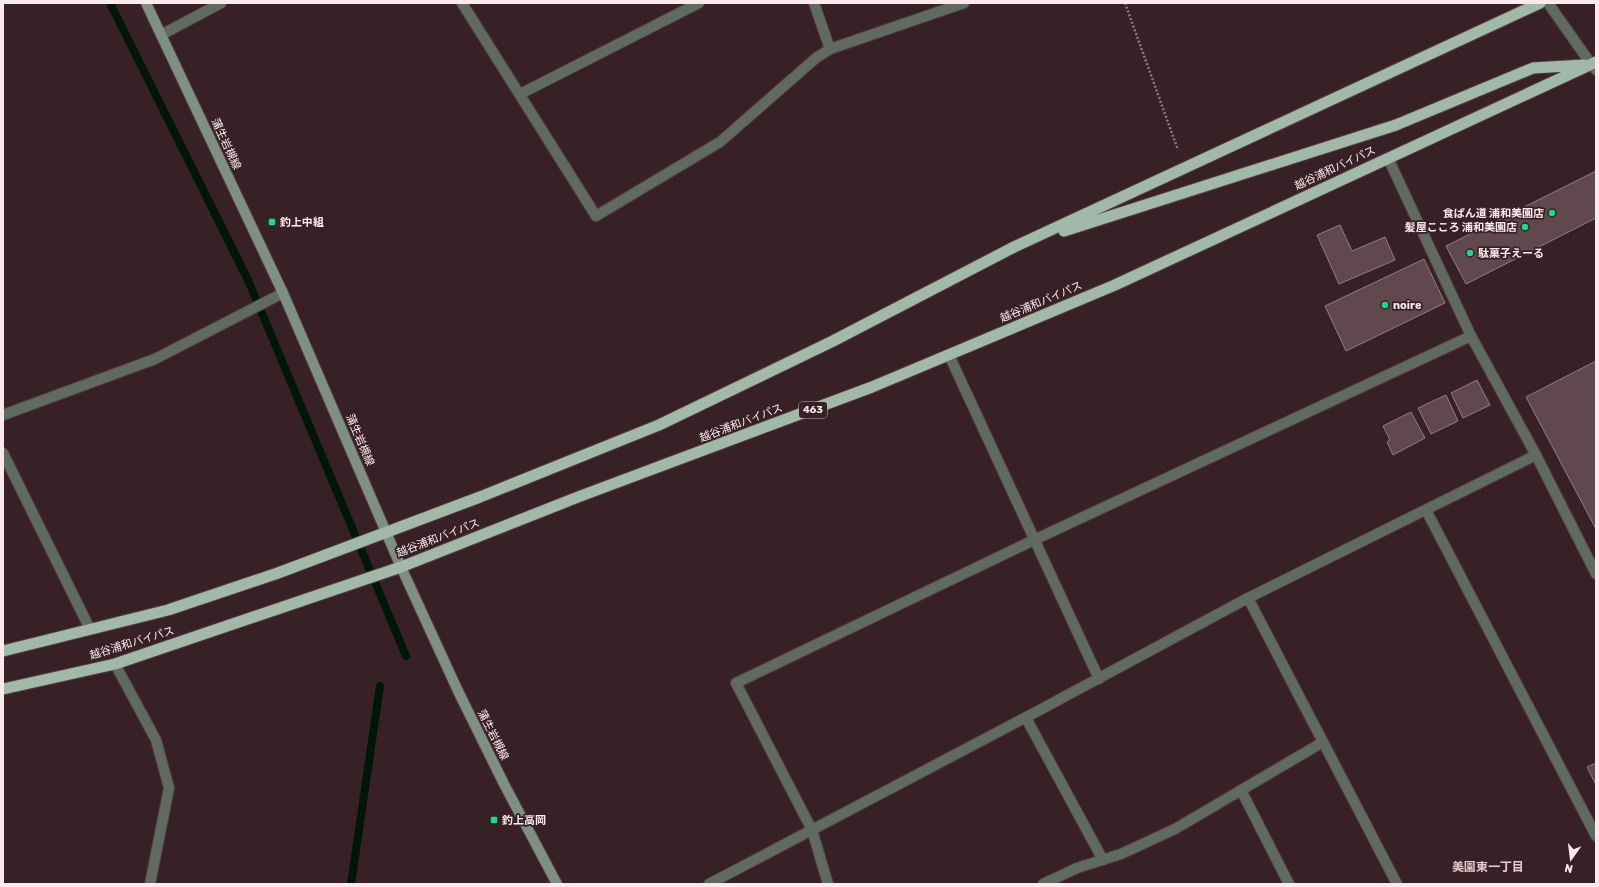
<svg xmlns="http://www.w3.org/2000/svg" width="1599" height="887" font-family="Rubik,'Noto Sans JP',sans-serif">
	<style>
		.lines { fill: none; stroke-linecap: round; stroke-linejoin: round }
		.stream { stroke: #02150a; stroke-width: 8 }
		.building { fill: #61484e; stroke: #977b82 }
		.service-casing { stroke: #523d43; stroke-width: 12 }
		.minor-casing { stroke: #523d43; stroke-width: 12 }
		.tertiary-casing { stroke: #523d43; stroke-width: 12 }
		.secondary-casing { stroke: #523d43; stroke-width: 12 }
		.trunk-casing { stroke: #523d43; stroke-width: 13 }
		.path { stroke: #8e7a7f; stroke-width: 2.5; stroke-dasharray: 2 2; stroke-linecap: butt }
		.service { stroke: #606a63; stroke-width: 10 }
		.minor { stroke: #606a63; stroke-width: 10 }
		.tertiary { stroke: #606a63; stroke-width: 10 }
		.secondary { stroke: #7f8f85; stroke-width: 10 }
		.trunk { stroke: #a2b9aa; stroke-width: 11 }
		.poi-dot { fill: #1cd988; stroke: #372127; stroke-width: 1.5 }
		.labels { text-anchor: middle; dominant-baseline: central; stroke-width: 3.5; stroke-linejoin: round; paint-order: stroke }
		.shield { fill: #372127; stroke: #c0aeb2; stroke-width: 1 }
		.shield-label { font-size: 10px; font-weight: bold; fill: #faeaed }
		.street-label { font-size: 11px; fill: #faeaed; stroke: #372127 }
		.poi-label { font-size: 11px; font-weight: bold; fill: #faeaed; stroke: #372127; text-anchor: start }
		.neighbourhood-label { font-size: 12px; font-weight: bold; fill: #e6c8cf; stroke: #372127 }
	</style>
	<rect width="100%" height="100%" fill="#372127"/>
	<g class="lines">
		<g class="stream">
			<path d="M110 3 248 280 406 656"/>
			<path d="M351 884 380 686"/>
		</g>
	</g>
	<g class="building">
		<path d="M1596 171V218L1466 284 1446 246Z"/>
		<path d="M1340 225 1352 251 1385 237 1395 260 1339 284 1317 235Z"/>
		<path d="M1424 259 1445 303 1346 351 1325 306Z"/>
		<path d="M1596 361V529L1526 397Z"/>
		<path d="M1477 380 1490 405 1463 418 1451 393Z"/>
		<path d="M1446 395 1458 421 1431 434 1418 408Z"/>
		<path d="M1411 412 1425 438 1393 455 1387 442 1390 440 1383 426Z"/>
		<path d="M1596 763V785L1587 767Z"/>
	</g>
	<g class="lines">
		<defs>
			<g id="service">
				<path d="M830 49 964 3"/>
				<path d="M1388 158 1471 336"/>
			</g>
			<g id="minor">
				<path d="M462 3 596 216 720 142 816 58 830 49 814 3"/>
				<path d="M161 35 221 3"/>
				<path d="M520 94 699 3"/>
				<path d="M949 355 1099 679"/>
				<path d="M3 415 155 359 283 293"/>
				<path d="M3 453 90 629"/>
				<path d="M1426 510 1596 836"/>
				<path d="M1248 598 1397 884"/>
				<path d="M115 664 156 740 169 788 150 884"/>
				<path d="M1026 718 1103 860"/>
				<path d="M1241 790 1289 884"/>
				<path d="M709 884 1036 712 1248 598 1536 455"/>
				<path d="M828 884 812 830 736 683 1036 539 1471 336 1536 455 1596 574"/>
				<path d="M1043 884 1077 868 1121 854 1175 829 1323 742"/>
			</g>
			<path id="tertiary" d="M1548 3 1591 64 1596 70"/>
			<path id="secondary" d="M146 3 283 293 401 567 458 691 504 784 557 884"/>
			<g id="trunk">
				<path d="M1064 231 1396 125 1533 68 1584 65"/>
				<path d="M3 651 168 610 278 573 480 497 659 425 833 341 1014 247 1540 3"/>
				<path d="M3 689 115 664 401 567 578 497 872 387 1115 285 1596 62"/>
			</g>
		</defs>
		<use href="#service" class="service-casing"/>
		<use href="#minor" class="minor-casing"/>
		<use href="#tertiary" class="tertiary-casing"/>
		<use href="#secondary" class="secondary-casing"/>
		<use href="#trunk" class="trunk-casing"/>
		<path class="path" d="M1125 3 1178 150"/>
		<use href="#service" class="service"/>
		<use href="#minor" class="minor"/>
		<use href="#tertiary" class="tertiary"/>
		<use href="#secondary" class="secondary"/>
		<use href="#trunk" class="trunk"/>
	</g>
	<g class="poi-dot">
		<circle cx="1552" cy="213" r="4"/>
		<rect x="268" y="218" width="8" height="8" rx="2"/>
		<circle cx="1525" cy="227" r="4"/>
		<circle cx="1470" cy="253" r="4"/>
		<circle cx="1385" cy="305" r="4"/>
		<rect x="490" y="816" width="8" height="8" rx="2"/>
	</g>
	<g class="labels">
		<rect class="shield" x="799" y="402" width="28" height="16" rx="3"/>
		<g class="shield-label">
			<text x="813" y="410">463</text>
		</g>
		<g class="street-label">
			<text transform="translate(226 144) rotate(65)">蒲生岩槻線</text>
			<text transform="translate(1335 168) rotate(-25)">越谷浦和バイパス</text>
			<text transform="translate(1041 302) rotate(-23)">越谷浦和バイパス</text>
			<text transform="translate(741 423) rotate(-21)">越谷浦和バイパス</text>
			<text transform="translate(360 440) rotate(67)">蒲生岩槻線</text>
			<text transform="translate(438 538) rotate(-21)">越谷浦和バイパス</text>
			<text transform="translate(132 643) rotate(-17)">越谷浦和バイパス</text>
			<text transform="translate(493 735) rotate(63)">蒲生岩槻線</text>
		</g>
		<g class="poi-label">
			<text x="1544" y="213" text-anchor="end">食ぱん道 浦和美園店</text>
			<text x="280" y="222">釣上中組</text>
			<text x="1517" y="227" text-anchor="end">髪屋こころ 浦和美園店</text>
			<text x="1478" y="253">駄菓子えーる</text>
			<text x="1393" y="305">noire</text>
			<text x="502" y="820">釣上高岡</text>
		</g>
		<g class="neighbourhood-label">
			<text x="1488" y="867">美園東一丁目</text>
		</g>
	</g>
	<rect width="1599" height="887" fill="none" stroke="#faeaed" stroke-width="8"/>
	<g transform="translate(1571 859) rotate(194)" stroke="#372127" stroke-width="3" paint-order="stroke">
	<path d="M0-3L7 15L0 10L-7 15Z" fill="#faeaed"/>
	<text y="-6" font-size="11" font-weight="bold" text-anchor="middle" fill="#faeaed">N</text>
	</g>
</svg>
